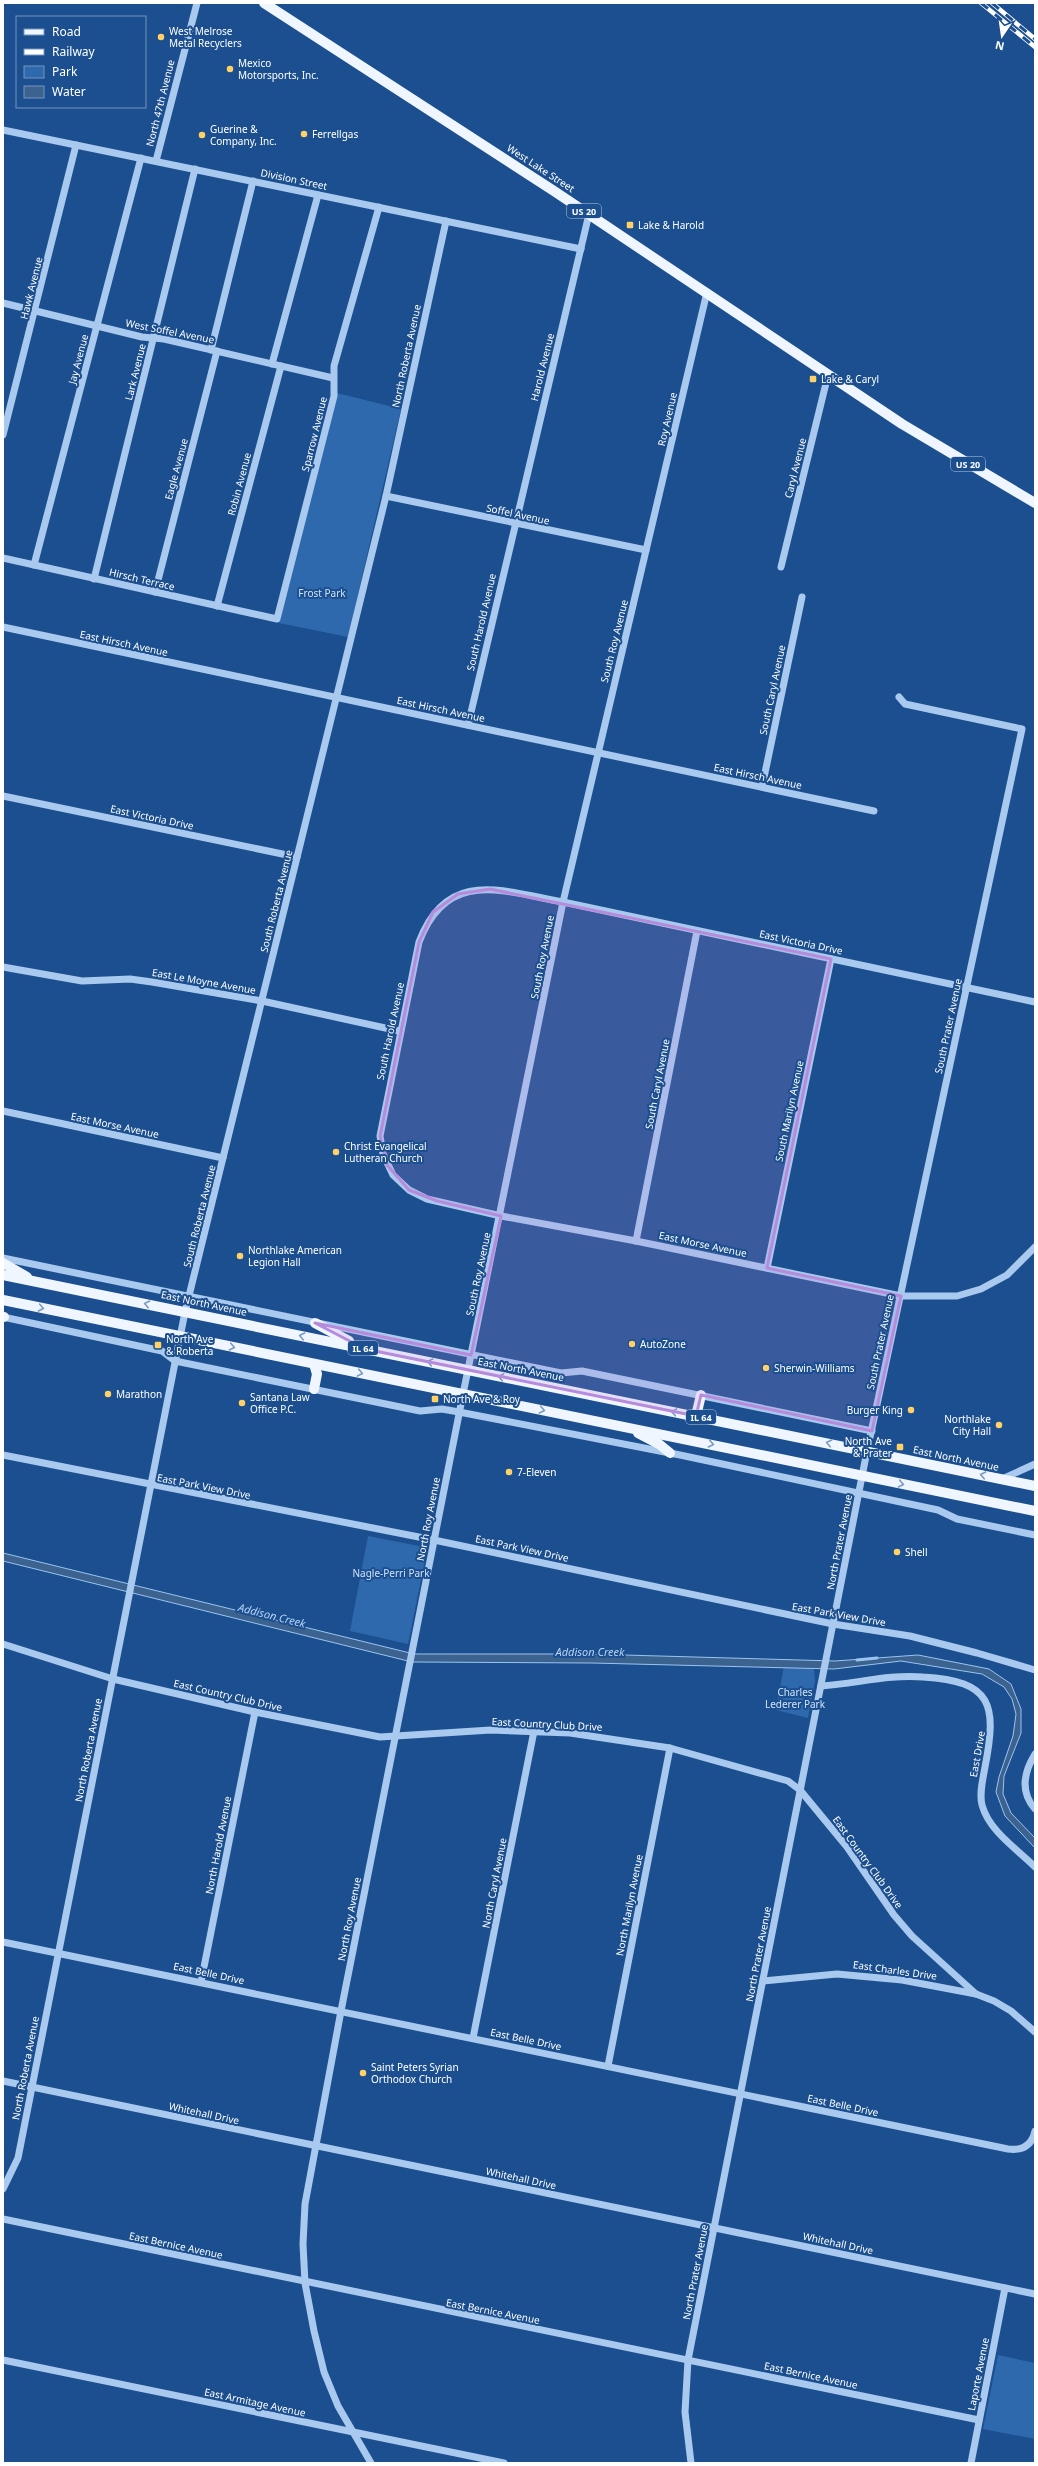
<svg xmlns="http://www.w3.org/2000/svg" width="1038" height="2466" font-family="'Noto Sans',sans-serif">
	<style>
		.green { fill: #2e69ad }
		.water { fill: #3c6290; stroke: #9cc4f0 }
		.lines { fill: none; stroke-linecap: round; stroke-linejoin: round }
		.stream { stroke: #9cc4f0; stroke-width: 3 }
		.minor { stroke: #a9c9ee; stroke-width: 7 }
		.major { stroke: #f0f6ff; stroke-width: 10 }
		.rail-casing { stroke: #fff; stroke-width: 4.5 }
		.rail { stroke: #1b4f8f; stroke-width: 3; stroke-dasharray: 9; stroke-linecap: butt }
		.oneway { stroke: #7b9ac1 }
		.marked { fill: #b68bdc; fill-opacity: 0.2; stroke: #b68bdc; stroke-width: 3; stroke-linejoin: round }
		.poi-dot { fill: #ffd166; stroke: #1b4f8f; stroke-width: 1.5 }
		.labels { text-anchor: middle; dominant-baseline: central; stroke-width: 4; stroke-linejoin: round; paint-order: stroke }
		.shield { fill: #1b4f8f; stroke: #bbcadd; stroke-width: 1 }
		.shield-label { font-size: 9px; font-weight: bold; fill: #fff }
		.poi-label { font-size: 10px; fill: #fff; stroke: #1b4f8f; text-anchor: start }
		.street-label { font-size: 10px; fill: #fff; stroke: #1b4f8f }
		.park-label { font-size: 10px; fill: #cfe3fa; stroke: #1b4f8f }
		.water-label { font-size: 11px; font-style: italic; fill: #b5d3f5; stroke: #1b4f8f }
	</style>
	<rect width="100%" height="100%" fill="#1b4f8f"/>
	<g class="green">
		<path d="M337 393 401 409 348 637 279 623Z"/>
		<path d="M368 1536 419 1546 424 1549 426 1555 408 1644 350 1631Z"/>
		<path d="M784 1666 814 1669 815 1681 808 1718 776 1710Z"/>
		<path d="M998 2355 1035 2363V2439L983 2429Z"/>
	</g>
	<path class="water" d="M3 1553 414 1654H589L835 1661 918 1655 989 1669 1011 1684 1021 1709V1733L1004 1776 1003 1794 1011 1813 1035 1838V1848L1005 1816 996 1792 999 1777 1013 1736 1016 1714 1012 1699 1004 1687 982 1674 901 1661 834 1669 592 1663 412 1662 3 1561Z"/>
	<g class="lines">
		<path class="stream" d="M857 1660 877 1658"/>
		<g class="minor">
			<path d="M3 130 581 249"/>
			<path d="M156 161 197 3"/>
			<path d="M3 303 142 337 164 339 333 378"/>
			<path d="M211 350 253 181"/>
			<path d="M272 364 318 195"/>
			<path d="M3 435 76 145"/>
			<path d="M386 496 646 550"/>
			<path d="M3 558 277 619 334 396V366L379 207"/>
			<path d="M34 565 141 158"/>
			<path d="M781 567 828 375"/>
			<path d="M94 579 195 169"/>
			<path d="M155 592 217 351"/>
			<path d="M217 606 281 366"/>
			<path d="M3 627 874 811"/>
			<path d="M468 725 589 214"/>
			<path d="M762 787 802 597"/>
			<path d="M3 796 297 857"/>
			<path d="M3 967 82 981 130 979 152 982 262 1001 399 1031"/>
			<path d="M1035 1002 563 902C502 891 447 868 419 942L380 1136 383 1154 393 1175 409 1190 427 1199 501 1216 636 1241 901 1296H957L981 1289 1007 1275 1035 1247"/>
			<path d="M3 1111 223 1158"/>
			<path d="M636 1241 697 931"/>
			<path d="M3 1258 561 1373 582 1371 872 1431"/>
			<path d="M767 1268 831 959"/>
			<path d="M3 1317 162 1351 175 1361 420 1411 442 1409 459 1412 680 1455 938 1510 957 1519 1035 1535"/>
			<path d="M3 1455 434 1540 833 1624 910 1636 977 1653 1035 1670"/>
			<path d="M1002 1479 1035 1464"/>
			<path d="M3 1644 113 1679 255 1712 380 1737 491 1730 570 1733 670 1748 788 1781 800 1790 847 1847 894 1915 912 1936 976 1994 994 2001 1011 2011 1035 2032"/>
			<path d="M821 1686C855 1684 889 1674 923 1677 993 1681 997 1705 985 1767 983 1779 979 1793 982 1805 989 1831 1017 1849 1035 1867"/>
			<path d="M1035 1754C1024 1772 1020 1792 1035 1809"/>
			<path d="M3 1942 1008 2149C1023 2151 1032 2145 1035 2131"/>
			<path d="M763 1981 837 1974 902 1980 976 1994"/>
			<path d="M201 1982 255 1712"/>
			<path d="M473 2038 534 1731"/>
			<path d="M608 2066 670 1748"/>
			<path d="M3 2081 1035 2294"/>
			<path d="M3 2189 18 2158 185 1312 386 496 446 221"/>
			<path d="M3 2219 979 2420"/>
			<path d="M3 2360 504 2463"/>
			<path d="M371 2463 338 2406 324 2372 314 2331 305 2283 303 2244 305 2204 341 2011 463 1394 563 902 707 292"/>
			<path d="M691 2463 685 2412 688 2360 867 1451 1022 729 905 704 899 697"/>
			<path d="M971 2463 1005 2288"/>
		</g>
		<g class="major">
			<path d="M264 3 554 191 902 424 1035 503"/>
			<path d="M3 1263 27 1277"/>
			<path d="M3 1275 1035 1486"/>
			<path d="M3 1300 1035 1511"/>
			<path d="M3 1317H4"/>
			<path d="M315 1323 349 1341"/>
			<path d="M314 1389 317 1374 314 1364"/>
			<path d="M696 1416 701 1395"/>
			<path d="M638 1433 659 1444 670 1453"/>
		</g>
		<defs>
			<g id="rail">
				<path d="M981 3 1035 47"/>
				<path d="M992 3 1035 39"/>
			</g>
		</defs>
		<use href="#rail" class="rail-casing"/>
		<use href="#rail" class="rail"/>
	</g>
	<defs><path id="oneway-chevron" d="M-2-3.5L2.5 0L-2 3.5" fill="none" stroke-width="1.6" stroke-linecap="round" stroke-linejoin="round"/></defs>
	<g class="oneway">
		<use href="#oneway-chevron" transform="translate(147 1304) rotate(-168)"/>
		<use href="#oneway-chevron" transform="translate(41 1308) rotate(11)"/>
		<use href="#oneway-chevron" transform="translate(302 1336) rotate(-168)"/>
		<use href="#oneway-chevron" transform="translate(232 1347) rotate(12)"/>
		<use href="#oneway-chevron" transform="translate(430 1362) rotate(-168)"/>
		<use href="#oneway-chevron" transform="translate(360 1373) rotate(11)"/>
		<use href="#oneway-chevron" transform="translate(501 1377) rotate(-169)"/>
		<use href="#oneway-chevron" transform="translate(542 1410) rotate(11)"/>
		<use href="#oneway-chevron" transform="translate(674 1412) rotate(-169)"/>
		<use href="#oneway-chevron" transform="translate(829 1443) rotate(-168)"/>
		<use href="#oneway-chevron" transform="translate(711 1444) rotate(12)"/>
		<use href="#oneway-chevron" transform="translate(983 1475) rotate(-168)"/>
		<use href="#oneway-chevron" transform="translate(901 1484) rotate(12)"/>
	</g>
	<path class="marked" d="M490 889 831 959 767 1268 901 1296 872 1431 701 1395 696 1416 365 1349 315 1323 471 1355 501 1216 437 1201 409 1190 387 1165 380 1136 419 942 433 912 458 894Z"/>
	<g class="poi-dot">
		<circle cx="161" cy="37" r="4"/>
		<circle cx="230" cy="69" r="4"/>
		<circle cx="304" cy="134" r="4"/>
		<circle cx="202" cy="135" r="4"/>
		<rect x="626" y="221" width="8" height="8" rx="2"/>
		<rect x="809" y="375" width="8" height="8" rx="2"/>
		<circle cx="336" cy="1152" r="4"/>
		<circle cx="240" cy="1256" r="4"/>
		<circle cx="632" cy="1344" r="4"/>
		<rect x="154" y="1341" width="8" height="8" rx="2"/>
		<circle cx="766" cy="1368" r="4"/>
		<circle cx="108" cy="1394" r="4"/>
		<rect x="431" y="1395" width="8" height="8" rx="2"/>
		<circle cx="242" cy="1403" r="4"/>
		<circle cx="911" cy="1410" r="4"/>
		<circle cx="999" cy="1425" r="4"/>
		<rect x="896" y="1443" width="8" height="8" rx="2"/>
		<circle cx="509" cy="1472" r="4"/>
		<circle cx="897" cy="1552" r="4"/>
		<circle cx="363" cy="2073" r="4"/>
	</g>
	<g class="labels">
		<g class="shield">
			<rect x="567" y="204" width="34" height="14" rx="3"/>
			<rect x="951" y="457" width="34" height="14" rx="3"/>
			<rect x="348" y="1341" width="30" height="14" rx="3"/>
			<rect x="686" y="1410" width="30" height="14" rx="3"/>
		</g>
		<g class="shield-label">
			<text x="584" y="211">US 20</text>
			<text x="968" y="464">US 20</text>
			<text x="363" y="1348">IL 64</text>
			<text x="701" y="1417">IL 64</text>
		</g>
		<g class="poi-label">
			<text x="169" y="31">West Melrose<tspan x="169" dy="12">Metal Recyclers</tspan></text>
			<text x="238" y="63">Mexico<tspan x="238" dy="12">Motorsports, Inc.</tspan></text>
			<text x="210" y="129">Guerine &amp;<tspan x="210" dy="12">Company, Inc.</tspan></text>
			<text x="312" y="134">Ferrellgas</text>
			<text x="638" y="225">Lake &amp; Harold</text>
			<text x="821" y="379">Lake &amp; Caryl</text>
			<text x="344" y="1146">Christ Evangelical<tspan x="344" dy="12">Lutheran Church</tspan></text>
			<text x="248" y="1250">Northlake American<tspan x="248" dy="12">Legion Hall</tspan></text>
			<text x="166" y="1339">North Ave<tspan x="166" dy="12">&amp; Roberta</tspan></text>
			<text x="640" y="1344">AutoZone</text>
			<text x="774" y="1368">Sherwin-Williams</text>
			<text x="116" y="1394">Marathon</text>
			<text x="250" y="1397">Santana Law<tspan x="250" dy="12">Office P.C.</tspan></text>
			<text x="443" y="1399">North Ave &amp; Roy</text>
			<text x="903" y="1410" text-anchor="end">Burger King</text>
			<text x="991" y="1419" text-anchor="end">Northlake<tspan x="991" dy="12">City Hall</tspan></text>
			<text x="892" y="1441" text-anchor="end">North Ave<tspan x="892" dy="12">&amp; Prater</tspan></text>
			<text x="517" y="1472">7-Eleven</text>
			<text x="905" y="1552">Shell</text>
			<text x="371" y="2067">Saint Peters Syrian<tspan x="371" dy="12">Orthodox Church</tspan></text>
		</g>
		<g class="street-label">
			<text transform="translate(160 103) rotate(-76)">North 47th Avenue</text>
			<text transform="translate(541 168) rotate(33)">West Lake Street</text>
			<text transform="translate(294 179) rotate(12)">Division Street</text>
			<text transform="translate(31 288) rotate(-76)">Hawk Avenue</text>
			<text transform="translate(170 331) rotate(11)">West Soffel Avenue</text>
			<text transform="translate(406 356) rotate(-78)">North Roberta Avenue</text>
			<text transform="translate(78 359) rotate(-75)">Jay Avenue</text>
			<text transform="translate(542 367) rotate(-76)">Harold Avenue</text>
			<text transform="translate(135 372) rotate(-76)">Lark Avenue</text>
			<text transform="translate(667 419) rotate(-77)">Roy Avenue</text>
			<text transform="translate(314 434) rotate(-76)">Sparrow Avenue</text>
			<text transform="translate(795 468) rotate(-76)">Caryl Avenue</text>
			<text transform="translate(176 469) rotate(-75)">Eagle Avenue</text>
			<text transform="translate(239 484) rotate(-75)">Robin Avenue</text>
			<text transform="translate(518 514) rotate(12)">Soffel Avenue</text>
			<text transform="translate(142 579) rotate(13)">Hirsch Terrace</text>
			<text transform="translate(481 622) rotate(-77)">South Harold Avenue</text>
			<text transform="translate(614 641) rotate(-76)">South Roy Avenue</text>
			<text transform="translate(124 643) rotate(12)">East Hirsch Avenue</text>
			<text transform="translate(772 690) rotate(-78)">South Caryl Avenue</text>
			<text transform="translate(441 709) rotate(12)">East Hirsch Avenue</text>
			<text transform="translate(758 776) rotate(12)">East Hirsch Avenue</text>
			<text transform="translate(152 817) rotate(12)">East Victoria Drive</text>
			<text transform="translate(276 901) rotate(-76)">South Roberta Avenue</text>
			<text transform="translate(801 942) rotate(12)">East Victoria Drive</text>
			<text transform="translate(542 957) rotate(-79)">South Roy Avenue</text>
			<text transform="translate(204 981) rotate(10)">East Le Moyne Avenue</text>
			<text transform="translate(948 1026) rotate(-78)">South Prater Avenue</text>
			<text transform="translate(390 1031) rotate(-78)">South Harold Avenue</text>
			<text transform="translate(657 1084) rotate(-79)">South Caryl Avenue</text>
			<text transform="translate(789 1111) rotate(-78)">South Marilyn Avenue</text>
			<text transform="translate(115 1125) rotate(12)">East Morse Avenue</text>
			<text transform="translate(199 1216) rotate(-76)">South Roberta Avenue</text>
			<text transform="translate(703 1244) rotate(12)">East Morse Avenue</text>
			<text transform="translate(478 1274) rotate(-78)">South Roy Avenue</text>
			<text transform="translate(204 1303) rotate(12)">East North Avenue</text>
			<text transform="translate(880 1342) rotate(-78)">South Prater Avenue</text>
			<text transform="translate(521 1369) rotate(11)">East North Avenue</text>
			<text transform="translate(956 1458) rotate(12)">East North Avenue</text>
			<text transform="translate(204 1486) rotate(11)">East Park View Drive</text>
			<text transform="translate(428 1519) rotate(-79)">North Roy Avenue</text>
			<text transform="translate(839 1542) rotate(-79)">North Prater Avenue</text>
			<text transform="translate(522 1548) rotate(12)">East Park View Drive</text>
			<text transform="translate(839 1614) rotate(10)">East Park View Drive</text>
			<text transform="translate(228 1695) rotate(13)">East Country Club Drive</text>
			<text transform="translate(547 1724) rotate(3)">East Country Club Drive</text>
			<text transform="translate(88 1750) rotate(-79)">North Roberta Avenue</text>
			<text transform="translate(977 1754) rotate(-80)">East Drive</text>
			<text transform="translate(218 1845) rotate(-79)">North Harold Avenue</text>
			<text transform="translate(868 1862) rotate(54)">East Country Club Drive</text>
			<text transform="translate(494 1883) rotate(-79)">North Caryl Avenue</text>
			<text transform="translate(629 1905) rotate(-79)">North Marilyn Avenue</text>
			<text transform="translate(349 1919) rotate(-79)">North Roy Avenue</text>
			<text transform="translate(758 1954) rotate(-79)">North Prater Avenue</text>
			<text transform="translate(895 1970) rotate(8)">East Charles Drive</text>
			<text transform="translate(209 1973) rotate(12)">East Belle Drive</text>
			<text transform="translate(526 2039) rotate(12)">East Belle Drive</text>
			<text transform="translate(25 2068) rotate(-79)">North Roberta Avenue</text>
			<text transform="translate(843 2105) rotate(12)">East Belle Drive</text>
			<text transform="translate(204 2113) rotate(12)">Whitehall Drive</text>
			<text transform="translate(521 2178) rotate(12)">Whitehall Drive</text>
			<text transform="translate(838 2243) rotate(12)">Whitehall Drive</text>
			<text transform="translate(176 2245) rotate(12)">East Bernice Avenue</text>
			<text transform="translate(695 2272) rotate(-79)">North Prater Avenue</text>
			<text transform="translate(493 2311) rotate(11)">East Bernice Avenue</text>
			<text transform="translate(978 2374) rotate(-79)">Laporte Avenue</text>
			<text transform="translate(811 2375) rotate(12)">East Bernice Avenue</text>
			<text transform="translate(255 2402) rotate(12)">East Armitage Avenue</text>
		</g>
		<g class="park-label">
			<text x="322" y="593">Frost Park</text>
			<text x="391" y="1573">Nagle-Perri Park</text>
			<text x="795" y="1692">Charles<tspan x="795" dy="12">Lederer Park</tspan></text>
		</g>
		<g class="water-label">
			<text transform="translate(272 1615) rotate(14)">Addison Creek</text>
			<text x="590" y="1651">Addison Creek</text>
		</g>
	</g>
	<rect width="1038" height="2466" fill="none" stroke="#ffffff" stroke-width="8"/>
	<rect x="16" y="16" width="130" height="92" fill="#1b4f8f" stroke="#7695bc"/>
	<rect x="24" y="29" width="20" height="6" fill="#f0f6ff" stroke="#7695bc"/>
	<text x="52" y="36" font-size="12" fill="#ffffff">Road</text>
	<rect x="24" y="49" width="20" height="6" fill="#ffffff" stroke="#7695bc"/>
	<text x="52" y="56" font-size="12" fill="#ffffff">Railway</text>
	<rect x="24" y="66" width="20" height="12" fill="#2e69ad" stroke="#7695bc"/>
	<text x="52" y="76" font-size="12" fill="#ffffff">Park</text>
	<rect x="24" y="86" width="20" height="12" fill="#3c6290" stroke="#7695bc"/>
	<text x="52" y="96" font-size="12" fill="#ffffff">Water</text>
	<g transform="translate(1002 36) rotate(193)" stroke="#1b4f8f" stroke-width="3" paint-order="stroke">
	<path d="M0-3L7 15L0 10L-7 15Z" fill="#ffffff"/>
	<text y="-6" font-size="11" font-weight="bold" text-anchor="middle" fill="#ffffff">N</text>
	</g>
</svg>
